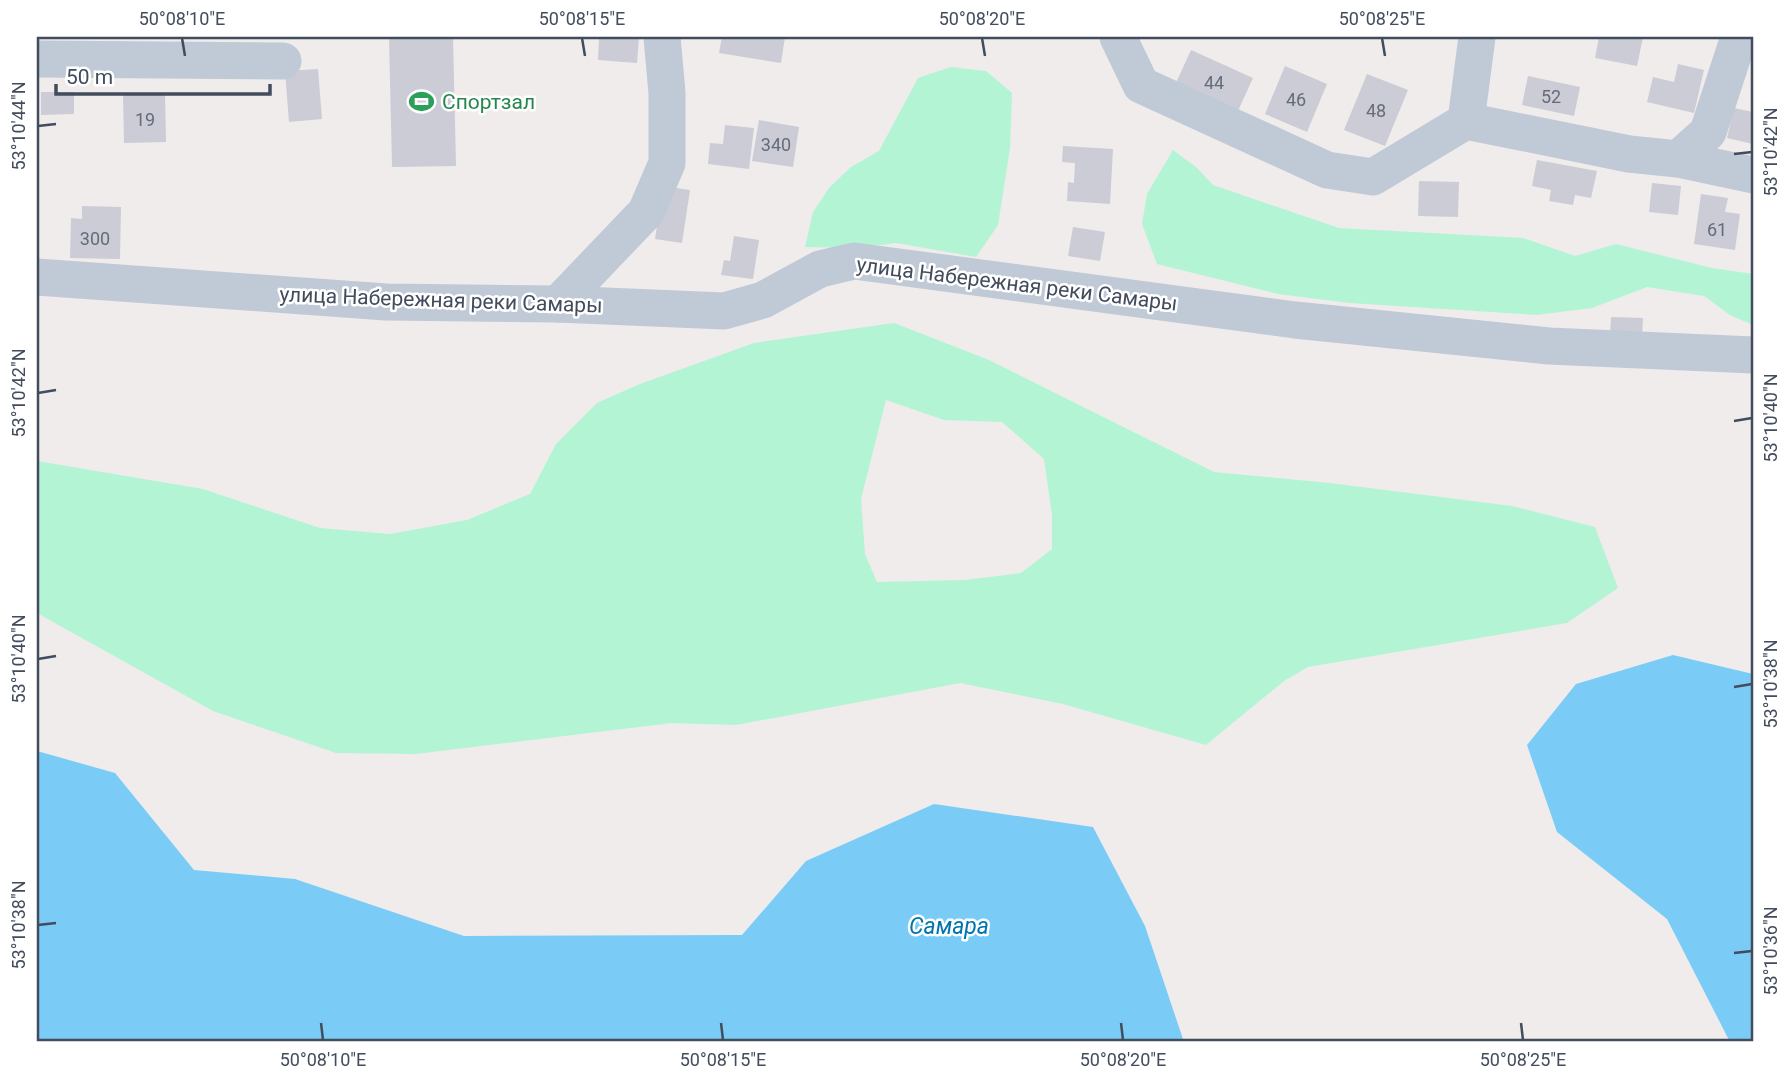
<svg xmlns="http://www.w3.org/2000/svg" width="1790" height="1079" font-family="Roboto,sans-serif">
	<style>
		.green { fill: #b3f4d5; fill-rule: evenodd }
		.water { fill: #7accf7 }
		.building { fill: #cbccd5 }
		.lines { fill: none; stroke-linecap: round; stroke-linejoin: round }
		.minor { stroke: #c0c9d6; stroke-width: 37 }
		.ticks { fill: none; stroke: #424c5c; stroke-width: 2.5 }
		.labels { text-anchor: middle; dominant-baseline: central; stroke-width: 5; stroke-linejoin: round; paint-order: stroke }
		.number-label { font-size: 18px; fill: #646c7a }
		.leisure-label { font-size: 21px; fill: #27864d; stroke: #fff; text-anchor: start }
		.street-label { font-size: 21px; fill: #424c5c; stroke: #fff }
		.water-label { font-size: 23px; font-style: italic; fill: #0074b1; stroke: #fff }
		.neatline { fill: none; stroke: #424c5c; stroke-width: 2.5 }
		.ticks-label { font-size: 18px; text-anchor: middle; fill: #424c5c }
	</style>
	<rect width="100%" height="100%" fill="#efeceb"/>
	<g class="green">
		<path d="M951 67 986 71 1012 93 1010 148 998 225 976 257 896 243 856 248 805 247 813 212 829 188 851 167 879 151 918 78Z"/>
		<path d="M1173 150 1196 167 1213 185 1339 228 1523 238 1575 256 1616 244 1712 268 1753 274V325L1730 315 1704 296 1647 287 1592 308 1536 315 1350 303 1278 294 1157 264 1142 224 1147 194Z"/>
		<path d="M894 323 989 360 1214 472 1330 483 1512 506 1595 527 1618 588 1567 623 1308 667 1284 681 1206 745 1063 704 960 683 736 725 672 723 416 754 336 753 213 711 37 613V461L203 489 320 528 390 534 467 520 530 494 556 444 597 403 640 384 754 343ZM886 400 944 420 1002 422 1044 459 1052 515V549L1021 573 965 580 877 582 865 554 861 499Z"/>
	</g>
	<g class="water">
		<path d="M1673 655 1753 674V1042H1730L1667 919 1557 832 1527 745 1576 684Z"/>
		<path d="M37 751 115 773 194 870 295 879 464 936 742 935 806 861 934 804 1093 827 1145 926 1184 1042H37Z"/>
	</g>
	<g class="building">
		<path d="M389 37H453L456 166 392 167Z"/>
		<path d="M599 37H639L637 63 598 60Z"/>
		<path d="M722 37H785L781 63 719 53Z"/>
		<path d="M1599 37H1643L1637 66 1595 58Z"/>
		<path d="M1191 50 1253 78 1237 113 1175 85Z"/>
		<path d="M1678 64 1704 70 1694 113 1647 102 1653 77 1674 82Z"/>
		<path d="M1285 66 1327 84 1307 132 1265 114Z"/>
		<path d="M318 69 322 119 289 122 285 71Z"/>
		<path d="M1367 74 1408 90 1385 146 1344 130Z"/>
		<path d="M1528 76 1580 87 1574 116 1522 105Z"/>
		<path d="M41 92H74V114L41 115Z"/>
		<path d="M165 94 166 142 124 143 123 95Z"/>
		<path d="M1734 108 1753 112V144L1727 138Z"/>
		<path d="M759 120 799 127 793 167 752 161Z"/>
		<path d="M725 125 754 128 749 169 708 164 710 143 723 144Z"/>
		<path d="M1063 146 1113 149 1110 204 1067 201 1068 182 1074 183 1075 163 1062 162Z"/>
		<path d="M1537 160 1597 171 1591 198 1575 195 1573 205 1549 201 1551 190 1532 186Z"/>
		<path d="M1419 181 1459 182 1458 217 1418 216Z"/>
		<path d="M1652 183 1681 186 1678 215 1649 212Z"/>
		<path d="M663 186 690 190 682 243 655 239Z"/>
		<path d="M1701 194 1728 198 1725 212 1740 214 1735 250 1694 244Z"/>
		<path d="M82 206 121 207 120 259 70 258 71 218 82 219Z"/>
		<path d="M1073 227 1105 232 1100 261 1068 256Z"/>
		<path d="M734 236 759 240 753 279 721 275 724 260 730 261Z"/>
		<path d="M1611 317 1643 318 1642 338 1610 336Z"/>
	</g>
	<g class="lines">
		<g class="minor">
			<path d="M1118 37 1141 85 1327 170 1373 177 1466 121 1629 154 1678 159 1753 175"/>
			<path d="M37 59 283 61"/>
			<path d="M1466 121 1477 37"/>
			<path d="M1678 159 1708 132 1739 37"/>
			<path d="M37 277 386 302 558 304 724 311 763 300 820 269 854 261 1295 320 1549 346 1753 355"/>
			<path d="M558 304 646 212 667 163V93L662 37"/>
		</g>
	</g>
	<path class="ticks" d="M182 38 185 56M582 38 585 56M982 38 985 56M1382 38 1385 56M38 126 56 124M1734 154 1752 152M38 393 56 390M1734 421 1752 418M38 659 56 656M1734 687 1752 684M38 925 56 923M1734 953 1752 951M321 1023 323 1040M721 1023 723 1040M1121 1023 1123 1040M1521 1023 1523 1040"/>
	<defs>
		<symbol id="stadium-bare" viewBox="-9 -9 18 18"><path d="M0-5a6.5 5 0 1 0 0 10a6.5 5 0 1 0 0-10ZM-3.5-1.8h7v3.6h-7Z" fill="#2e9e5b" stroke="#fff" stroke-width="2.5" paint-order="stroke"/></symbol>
	</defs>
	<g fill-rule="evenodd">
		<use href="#stadium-bare" x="404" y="84" width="35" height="35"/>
	</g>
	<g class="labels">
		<g class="number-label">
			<text x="1214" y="82">44</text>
			<text x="1551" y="96">52</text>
			<text x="1296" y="99">46</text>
			<text x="1376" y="110">48</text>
			<text x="145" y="119">19</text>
			<text x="776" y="144">340</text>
			<text x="1717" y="229">61</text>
			<text x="95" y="238">300</text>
		</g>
		<g class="leisure-label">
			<text x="442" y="102">Спортзал</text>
		</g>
		<g class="street-label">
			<text transform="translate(1017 284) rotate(7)">улица Набережная реки Самары</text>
			<text transform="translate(441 300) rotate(2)">улица Набережная реки Самары</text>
		</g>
		<g class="water-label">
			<text x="949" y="926">Самара</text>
		</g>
	</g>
	<rect width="1790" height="1079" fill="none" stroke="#ffffff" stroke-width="77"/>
	<path d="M56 84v10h214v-10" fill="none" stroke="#424c5c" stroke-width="3.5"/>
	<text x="66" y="84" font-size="21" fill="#424c5c" stroke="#ffffff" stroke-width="5" paint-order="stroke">50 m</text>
	<rect x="38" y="38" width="1714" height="1002" class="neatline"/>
	<g class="ticks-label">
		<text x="182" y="25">50°08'10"E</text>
		<text x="582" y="25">50°08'15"E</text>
		<text x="982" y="25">50°08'20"E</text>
		<text x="1382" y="25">50°08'25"E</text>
		<text transform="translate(19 126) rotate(-90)" y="6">53°10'44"N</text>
		<text transform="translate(1771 152) rotate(-90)" y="6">53°10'42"N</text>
		<text transform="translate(19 393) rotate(-90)" y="6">53°10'42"N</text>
		<text transform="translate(1771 418) rotate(-90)" y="6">53°10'40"N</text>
		<text transform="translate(19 659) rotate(-90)" y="6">53°10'40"N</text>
		<text transform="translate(1771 684) rotate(-90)" y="6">53°10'38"N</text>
		<text transform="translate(19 925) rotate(-90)" y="6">53°10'38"N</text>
		<text transform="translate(1771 951) rotate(-90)" y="6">53°10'36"N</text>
		<text x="323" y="1066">50°08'10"E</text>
		<text x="723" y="1066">50°08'15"E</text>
		<text x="1123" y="1066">50°08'20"E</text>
		<text x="1523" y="1066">50°08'25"E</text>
	</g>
</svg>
